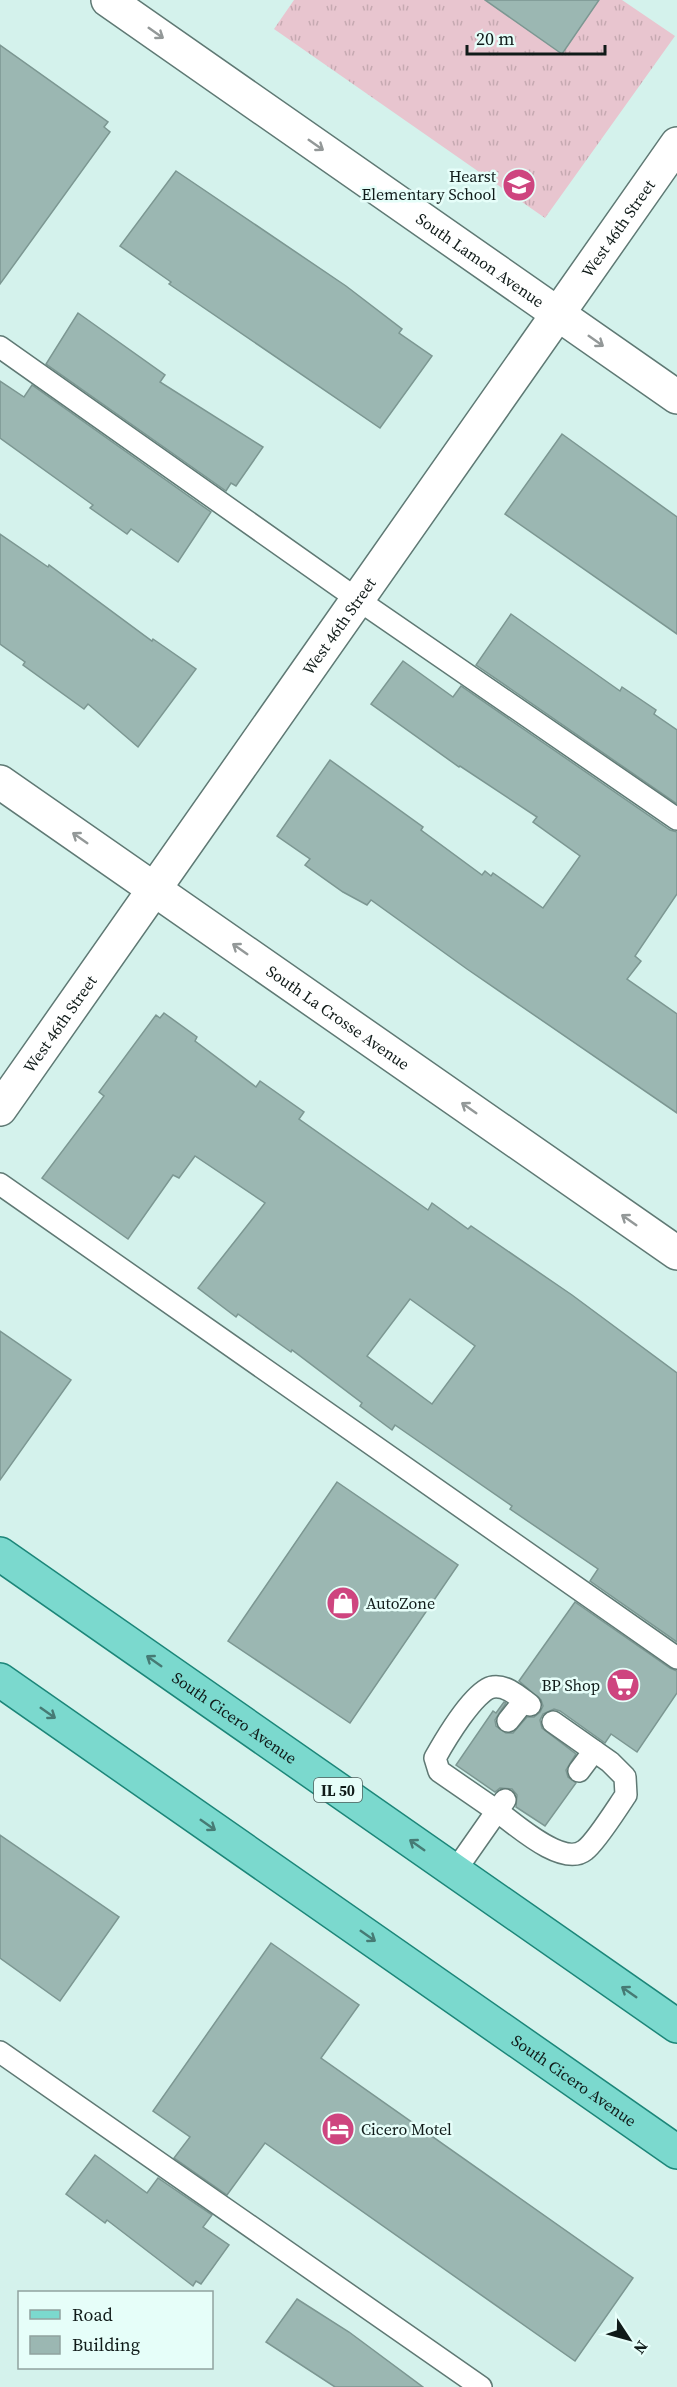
<svg xmlns="http://www.w3.org/2000/svg" width="677" height="2387" font-family="'Source Serif 4',serif">
	<style>
		.grass { fill: url(#grass-tufts) }
		.building { fill: #9bb7b2; stroke: #7c9792; stroke-width: 1.5; fill-rule: evenodd }
		.lines { fill: none; stroke-linecap: round; stroke-linejoin: round }
		.lane-casing { stroke: #5f7974; stroke-width: 24 }
		.street-casing { stroke: #5f7974; stroke-width: 36 }
		.primary-casing { stroke: #1c8679; stroke-width: 36 }
		.lane { stroke: #fff; stroke-width: 21 }
		.street { stroke: #fff; stroke-width: 33 }
		.primary { stroke: #7bd9ce; stroke-width: 33 }
		.oneway { stroke: #939898 }
		.oneway2 { stroke: #467a74 }
		.labels { text-anchor: middle; dominant-baseline: central; stroke-width: 5; stroke-linejoin: round; paint-order: stroke }
		.shield { fill: #e6fef9; stroke: #505f5c; stroke-width: 1.5 }
		.shield-label { font-size: 15px; font-weight: bold; fill: #101b19 }
		.poi-label { font-size: 16px; fill: #101b19; stroke: #e6fef9; text-anchor: end }
		.street-label { font-size: 16px; fill: #101b19; stroke: #e6fef9 }
	</style>
	<defs>
		<pattern id="grass-tufts" width="24" height="20" patternUnits="userSpaceOnUse" patternTransform="scale(1.5)"><rect width="24" height="20" fill="#e8c5cf"/><path d="M3 7l-1-3M5 7V3M7 7l1-3M15 17l-1-3M17 17v-4M19 17l1-3" fill="none" stroke="#c6a9b1"/></pattern>
	</defs>
	<rect width="100%" height="100%" fill="#d4f2ec"/>
	<path class="grass" d="M294 0H513L562 53 599 0H622L675 36 545 218 274 29Z"/>
	<g class="building">
		<path d="M485 0H599L562 54Z"/>
		<path d="M0 45 108 122 104 127 110 132 0 284Z"/>
		<path d="M176 171 346 286 402 329 399 333 432 356 380 428 169 284 171 282 120 246Z"/>
		<path d="M78 313 165 375 160 382 263 447 236 486 231 483 226 491 46 364Z"/>
		<path d="M0 381 24 397 32 385 211 512 178 562 131 529 127 534 90 508 93 505 0 438Z"/>
		<path d="M562 434 677 517V634L505 514Z"/>
		<path d="M0 534 48 567 49 565 152 641 153 639 196 669 138 747 88 704 84 709 23 665 25 662 0 644Z"/>
		<path d="M511 614 620 691 622 687 656 710 654 714 677 730V804L476 665Z"/>
		<path d="M403 661 453 697 461 686 670 830 677 832V894L635 956 641 961 627 979 677 1014V1113L467 969 371 900 367 905 343 892 305 865 310 859 277 836 330 760 423 827 421 830 482 875 485 871 491 876 493 873 543 908 580 856 533 822 537 817 460 766 459 767 371 704Z"/>
		<path d="M164 1013 197 1037 195 1041 256 1087 260 1081 304 1112 299 1119 428 1210 432 1203 468 1229 471 1226 572 1295 677 1373V1642L590 1581 598 1569 510 1509 512 1506 395 1425 392 1430 360 1406 362 1403 292 1350 291 1352 238 1314 236 1317 198 1288 265 1203 195 1156 179 1178 173 1175 128 1239 42 1178 104 1096 99 1092 156 1015 160 1018ZM410 1299 475 1346 432 1404 367 1356Z"/>
		<path d="M0 1331 71 1380 0 1480Z"/>
		<path d="M337 1482 458 1565 350 1723 228 1641Z"/>
		<path d="M575 1602 670 1668 677 1671V1693L637 1752 611 1734 605 1743 560 1711 554 1709 543 1714 540 1720 542 1728 576 1754 566 1770 568 1777 576 1783 545 1826 516 1807 517 1795 512 1789 500 1788 495 1792 456 1765 493 1711 496 1713 504 1702 506 1703 495 1720 496 1726 506 1733H513L527 1717H534L540 1712 543 1706 541 1700 519 1681Z"/>
		<path d="M0 1835 119 1917 60 2001 0 1958Z"/>
		<path d="M271 1943 359 2005 321 2058 633 2278 575 2361 265 2143 227 2195 174 2158 190 2137 153 2111Z"/>
		<path d="M95 2155 147 2193 158 2178 212 2215 203 2227 229 2245 201 2284 196 2281 193 2286 107 2220 105 2223 66 2194Z"/>
		<path d="M297 2299 349 2332 423 2387H335L266 2342Z"/>
	</g>
	<g class="lines">
		<defs>
			<g id="lane">
				<path d="M0 347 357 599 677 819"/>
				<path d="M0 1184 677 1658"/>
				<path d="M508 1721 524 1701"/>
				<path d="M579 1771 594 1751"/>
				<path d="M505 1800 497 1811 439 1771 435 1758C444 1742 475 1689 493 1687 507 1685 519 1697 530 1705"/>
				<path d="M455 1871 497 1811C515 1824 563 1868 585 1850 596 1842 617 1808 626 1795L625 1777 610 1762 553 1722"/>
				<path d="M0 2052 481 2387"/>
			</g>
			<g id="street">
				<path id="s1" d="M108 0 677 397"/>
				<path id="s2" d="M0 782 677 1253"/>
				<path id="s3" d="M0 1109 677 144"/>
			</g>
			<g id="primary">
				<path id="s4" d="M0 1554 677 2026"/>
				<path id="s5" d="M0 1680 677 2152"/>
			</g>
		</defs>
		<use href="#lane" class="lane-casing"/>
		<use href="#street" class="street-casing"/>
		<use href="#primary" class="primary-casing"/>
		<use href="#lane" class="lane"/>
		<use href="#street" class="street"/>
		<use href="#primary" class="primary"/>
	</g>
	<defs><path id="oneway-shaft" d="M-6 0H5M1.5-3L5.5 0L1.5 3" fill="none" stroke-width="1.6" stroke-linecap="round" stroke-linejoin="round" transform="scale(1.5)"/></defs>
	<g class="oneway">
		<use href="#oneway-shaft" transform="translate(156 33) rotate(35)"/>
		<use href="#oneway-shaft" transform="translate(316 145) rotate(35)"/>
		<use href="#oneway-shaft" transform="translate(596 341) rotate(35)"/>
		<use href="#oneway-shaft" transform="translate(80 838) rotate(-145)"/>
		<use href="#oneway-shaft" transform="translate(240 949) rotate(-145)"/>
		<use href="#oneway-shaft" transform="translate(469 1108) rotate(-145)"/>
		<use href="#oneway-shaft" transform="translate(629 1220) rotate(-145)"/>
	</g>
	<g class="oneway2">
		<use href="#oneway-shaft" transform="translate(154 1661) rotate(-145)"/>
		<use href="#oneway-shaft" transform="translate(48 1713) rotate(35)"/>
		<use href="#oneway-shaft" transform="translate(208 1825) rotate(35)"/>
		<use href="#oneway-shaft" transform="translate(417 1845) rotate(-145)"/>
		<use href="#oneway-shaft" transform="translate(368 1936) rotate(35)"/>
		<use href="#oneway-shaft" transform="translate(629 1992) rotate(-145)"/>
	</g>
	<defs>
		<symbol id="school-disc" viewBox="-11 -11 22 22"><circle r="9.5" fill="#ce457f" stroke="#e6fef9"/><path d="M0-5L7-2L0 1L-7-2ZM-4 1L0 2.5L4 1V4Q0 6-4 4Z" fill="#fff"/></symbol>
		<symbol id="shop-disc" viewBox="-11 -11 22 22"><circle r="9.5" fill="#ce457f" stroke="#e6fef9"/><path d="M-5-2.5h2.3a2.7 3.5 0 0 1 5.4 0H5L5.5 6h-11ZM-1.5-2.5h3a1.5 2.3 0 0 0-3 0Z" fill="#fff"/></symbol>
		<symbol id="supermarket-disc" viewBox="-11 -11 22 22"><circle r="9.5" fill="#ce457f" stroke="#e6fef9"/><path d="M-6-5.5h2.5l.6 2H6L4.5 2H-2.5L-4.4-4H-6ZM-1.5 3.2a1.3 1.3 0 1 0 .1 0ZM3 3.2a1.3 1.3 0 1 0 .1 0Z" fill="#fff"/></symbol>
		<symbol id="hotel-disc" viewBox="-11 -11 22 22"><circle r="9.5" fill="#ce457f" stroke="#e6fef9"/><path d="M-6-4.5h1.5V1H6V5H4.5V3h-9V5H-6ZM-4 0a1.8 1.8 0 1 1 3.6 0ZM.5 0V-2.5h3Q6-2.5 6 0Z" fill="#fff"/></symbol>
	</defs>
	<g fill-rule="evenodd">
		<use href="#school-disc" x="500" y="166" width="38" height="38"/>
		<use href="#shop-disc" x="324" y="1584" width="38" height="38"/>
		<use href="#supermarket-disc" x="604" y="1666" width="38" height="38"/>
		<use href="#hotel-disc" x="319" y="2110" width="38" height="38"/>
	</g>
	<g class="labels">
		<rect class="shield" x="314" y="1778" width="48" height="24" rx="4.5"/>
		<g class="shield-label">
			<text x="338" y="1790">IL 50</text>
		</g>
		<g class="poi-label">
			<text x="496" y="176">Hearst<tspan x="496" dy="18">Elementary School</tspan></text>
			<text x="366" y="1603" text-anchor="start">AutoZone</text>
			<text x="600" y="1685">BP Shop</text>
			<text x="361" y="2129" text-anchor="start">Cicero Motel</text>
		</g>
		<g class="street-label">
			<text stroke="none"><textPath href="#s3" startOffset="1076">West 46th Street</textPath></text>
			<text stroke="none"><textPath href="#s1" startOffset="454">South Lamon Avenue</textPath></text>
			<text stroke="none"><textPath href="#s3" startOffset="590">West 46th Street</textPath></text>
			<text stroke="none"><textPath href="#s2" startOffset="412">South La Crosse Avenue</textPath></text>
			<text stroke="none"><textPath href="#s3" startOffset="104">West 46th Street</textPath></text>
			<text stroke="none"><textPath href="#s4" startOffset="286">South Cicero Avenue</textPath></text>
			<text stroke="none"><textPath href="#s5" startOffset="700">South Cicero Avenue</textPath></text>
		</g>
	</g>
	<rect x="18" y="2291" width="195" height="78" fill="#e6fef9" stroke="#90a39f" stroke-width="1.5"/>
	<rect x="30" y="2310" width="30" height="9" fill="#7bd9ce" stroke="#90a39f" stroke-width="1.5"/>
	<text x="72" y="2321" font-size="18" fill="#101b19">Road</text>
	<rect x="30" y="2336" width="30" height="18" fill="#9bb7b2" stroke="#90a39f" stroke-width="1.5"/>
	<text x="72" y="2351" font-size="18" fill="#101b19">Building</text>
	<g transform="translate(629 2339) rotate(126)" stroke="#e6fef9" stroke-width="4.5" paint-order="stroke">
	<path d="M0-4.5L10 22L0 15L-10 22Z" fill="#101b19"/>
	<text y="-9" font-size="16" font-weight="bold" text-anchor="middle" fill="#101b19">N</text>
	</g>
	<path d="M467 45v9h138v-9" fill="none" stroke="#101b19" stroke-width="3"/>
	<text x="476" y="45" font-size="18" fill="#101b19" stroke="#e6fef9" stroke-width="4.5" paint-order="stroke">20 m</text>
</svg>
